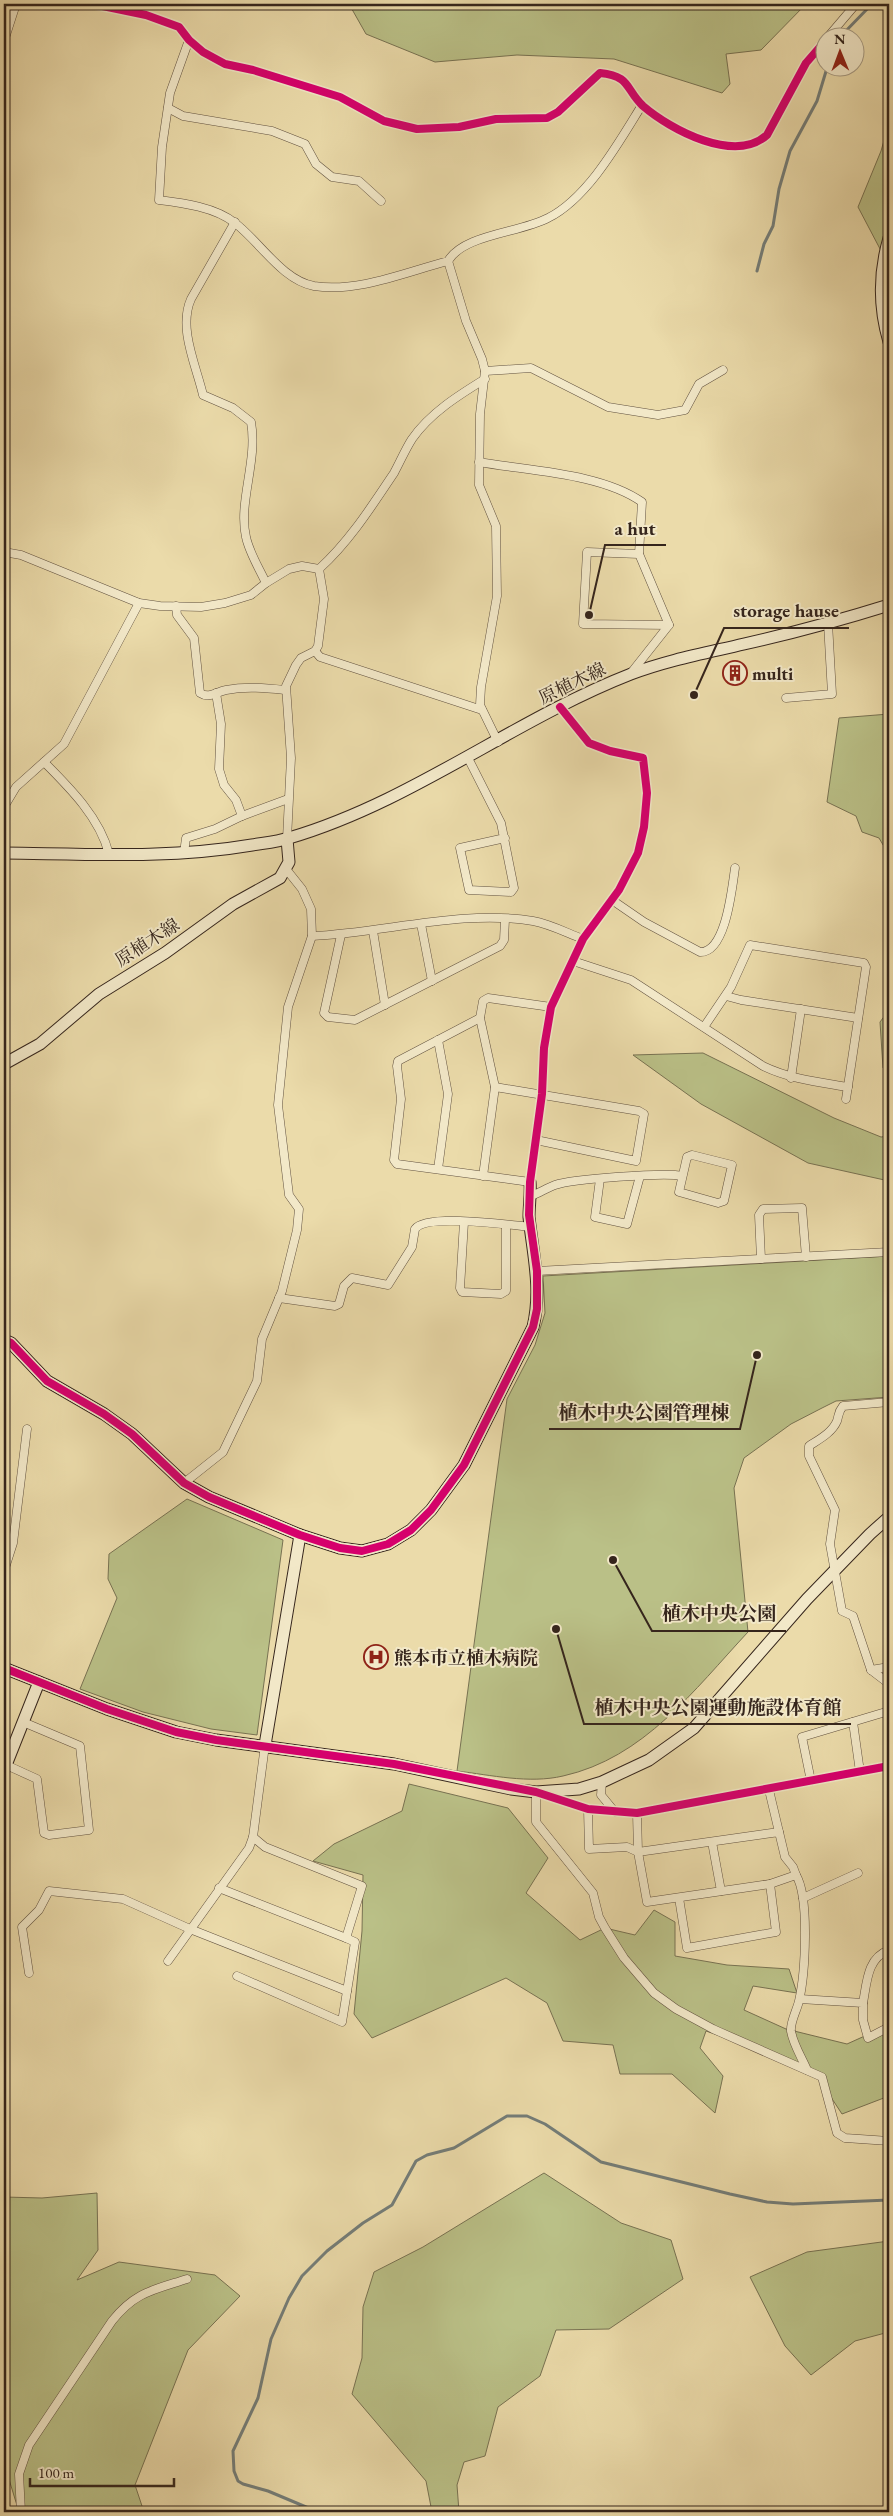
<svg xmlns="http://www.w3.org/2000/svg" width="893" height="2516" font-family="'EB Garamond','Noto Serif JP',serif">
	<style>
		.green { fill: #bac087; stroke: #787252 }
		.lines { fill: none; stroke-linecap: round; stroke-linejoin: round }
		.stream { stroke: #747d78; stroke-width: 3 }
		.street-casing { stroke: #625240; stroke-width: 9 }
		.secondary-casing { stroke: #35251c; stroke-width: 13 }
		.street { stroke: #f2e8c8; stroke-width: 8 }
		.secondary { stroke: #f2e8c8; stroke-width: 11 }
		.cycleway-casing { stroke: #f2e8c8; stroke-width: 11 }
		.cycleway { stroke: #d6006c; stroke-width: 8 }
		.labels { text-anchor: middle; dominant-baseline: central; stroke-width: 4; stroke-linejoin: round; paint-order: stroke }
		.poi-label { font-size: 18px; font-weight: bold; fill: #35251c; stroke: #f2e8c8; text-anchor: start }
		.street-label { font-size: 18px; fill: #35251c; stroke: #f2e8c8 }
		.leader { fill: none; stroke: #35251c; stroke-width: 2 }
		.callout-dot { fill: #35251c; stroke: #f2e8c8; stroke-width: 2 }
		.callout-label { font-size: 19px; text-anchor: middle; font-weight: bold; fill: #35251c; stroke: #f2e8c8; stroke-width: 4; stroke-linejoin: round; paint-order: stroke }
	</style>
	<rect width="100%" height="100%" fill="#ebdbaa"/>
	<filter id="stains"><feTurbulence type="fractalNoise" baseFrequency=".004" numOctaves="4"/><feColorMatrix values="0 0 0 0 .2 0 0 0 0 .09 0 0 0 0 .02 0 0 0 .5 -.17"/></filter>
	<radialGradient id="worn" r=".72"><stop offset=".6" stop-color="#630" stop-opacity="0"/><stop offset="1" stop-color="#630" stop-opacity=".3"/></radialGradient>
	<g class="green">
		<path d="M349 4H806L761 50 726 54 730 84 722 93 614 59 517 55 435 62 366 34Z"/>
		<path d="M889 123V266L858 207 881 151Z"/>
		<path d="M889 714V855L879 838 862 832 856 816 827 802 839 718Z"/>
		<path d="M889 1010V1073L883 1068 880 1022Z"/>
		<path d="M703 1053 834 1118 881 1137 889 1136V1181L808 1163 701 1104 633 1055Z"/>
		<path d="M889 1256V1397L836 1401 822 1408 791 1424 744 1458 734 1488 748 1632C694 1690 644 1758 563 1776 529 1784 491 1775 457 1771L507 1399 535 1345 545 1313 543 1276Z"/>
		<path d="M187 1499 283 1540 257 1735 211 1729 143 1712 80 1689 117 1598 108 1579 109 1554Z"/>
		<path d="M409 1784 508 1808 548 1858 526 1893 580 1940 605 1928 635 1935 654 1910 675 1922V1956L727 1965 789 1969 797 1993 753 1986 744 2010 786 2029 847 2044 889 2025V2096L842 2114 819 2079 786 2059 706 2031 700 2048 723 2076 715 2113 672 2074H620L613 2045 563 2041 547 2003 506 1978 372 2038 354 2014 362 1931 363 1875 313 1861 334 1844 402 1811Z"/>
		<path d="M544 2173 621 2223 671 2240 683 2279 609 2329 556 2330 540 2376 498 2407 485 2456 464 2462 457 2485 459 2512H432L426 2481 352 2394 362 2358 363 2307 374 2272 423 2247Z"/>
		<path d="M97 2193 98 2250 77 2280 119 2262 215 2275 240 2296 188 2350 135 2485 144 2512H19L4 2463V2197L42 2198Z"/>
		<path d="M889 2241V2332L855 2341 811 2375 785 2346 750 2277 807 2252Z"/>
	</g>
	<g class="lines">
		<g class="stream">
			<path d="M839 38 872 4"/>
			<path d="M757 271 764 244 773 226 779 189 790 151 817 101 827 68"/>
			<path d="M318 2512 268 2491 243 2484 238 2481 234 2471 233 2451 258 2398 271 2339 289 2298 302 2276 327 2251 363 2223 392 2205 416 2161 427 2155 454 2148 507 2116H527L545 2124 601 2162 730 2194 767 2202 793 2204 889 2200"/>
		</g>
		<defs>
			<g id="street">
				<path d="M93 4 146 15 179 27 189 40 203 52 225 64 253 70 340 97 384 121 417 129 459 127 496 119 547 118 558 112 600 73C631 76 625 89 643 106 671 130 735 164 767 135L806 63 826 40"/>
				<path d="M827 38 856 4"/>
				<path d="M189 40 170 93 162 147 159 200C183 203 215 207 235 223 260 242 282 280 314 286 357 293 406 272 448 261 464 234 520 233 548 218 588 198 619 142 642 105"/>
				<path d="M4 41 16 4"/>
				<path d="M4 71V90"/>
				<path d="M168 108 183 116 272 131 305 144 316 164 332 177 359 181 381 201"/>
				<path d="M235 222 191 299C178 328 196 365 203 395L233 408 251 422C258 461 238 502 246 537 249 552 259 568 266 583"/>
				<path d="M448 261 466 321 482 359 485 371 480 414 479 485 496 526 497 596 481 687 480 705 498 742"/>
				<path d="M485 371 531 368 608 407 658 415 685 410 699 384 723 370"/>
				<path d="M479 462C529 471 601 473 642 502L639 554 669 625 631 673"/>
				<path d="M4 552 21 555 139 603 160 606 201 607 225 603 251 595 266 583 289 569 302 566 319 569C349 542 372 506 394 473 400 462 405 450 412 439 430 413 459 395 485 379"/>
				<path d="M639 554 587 552 583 624 669 625"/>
				<path d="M176 606 177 615 194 638 200 693C209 699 216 692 226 690 246 686 266 688 285 690"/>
				<path d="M315 651 320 657 482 710"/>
				<path d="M216 693 221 724 219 769 224 785 236 800 242 816"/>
				<path d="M786 698 832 694 828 623"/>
				<path d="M468 758 501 823 514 888 511 892 469 890 460 848 505 838"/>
				<path d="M44 762C70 788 100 818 109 854"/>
				<path d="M4 807 16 787 64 744 139 603"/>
				<path d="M287 839 291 758 286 686 296 665 301 658 315 651 318 646 324 599 319 569"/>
				<path d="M184 853 186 838 215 829 242 816 288 799"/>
				<path d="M612 900 644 922 700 952C726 953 732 888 735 868"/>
				<path d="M421 924 432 981"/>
				<path d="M373 931 385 1005"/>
				<path d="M341 935 324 1013 328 1017 355 1020 500 946 504 940 505 919"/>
				<path d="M312 936C384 933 462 909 533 921 550 924 567 933 583 939"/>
				<path d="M573 961 631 980 763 1066C790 1079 818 1082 848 1087"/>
				<path d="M726 996 741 1000 858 1018"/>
				<path d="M480 1018 398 1061 397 1066 401 1099 394 1160 397 1164 530 1182 542 1094 544 1048 551 1007 583 939 619 890 638 853 644 827 647 793 643 758 610 751 589 743 560 707"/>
				<path d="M704 1027 731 987 750 945 864 963 866 967 846 1099"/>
				<path d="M438 1040 448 1094 438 1169"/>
				<path d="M791 1078 801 1009"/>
				<path d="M495 1087 639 1111 644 1114 636 1161 536 1140"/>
				<path d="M692 1155 732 1165 724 1201 718 1203 679 1192 687 1157Z"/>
				<path d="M483 1176 495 1087 480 1018 483 1001 488 998 551 1007"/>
				<path d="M600 1179 595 1217 627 1224 640 1176"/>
				<path d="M531 1196C539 1193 547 1188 555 1185 572 1179 666 1172 682 1176"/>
				<path d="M464 1222 460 1288 462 1292 501 1294 506 1291V1225"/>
				<path d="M761 1259 759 1215 763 1209 802 1208 806 1257"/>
				<path d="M537 1271 889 1252"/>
				<path d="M279 1298 335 1306 339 1304 344 1286 352 1278 388 1285 412 1247 415 1229C426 1213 510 1225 531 1227"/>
				<path d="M889 1402 843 1406C838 1412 839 1415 837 1421 832 1433 818 1440 809 1446V1456L835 1510 830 1544 842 1611 853 1616 871 1670 888 1683 889 1690"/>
				<path d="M184 1483 223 1452 257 1381 262 1339 282 1291 297 1230 299 1209 289 1195 278 1105 288 1007 312 936 311 909 302 889 286 869"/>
				<path d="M4 1571 13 1543 27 1429"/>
				<path d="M871 1670 889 1667"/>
				<path d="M853 1722 860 1772"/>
				<path d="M4 1764 37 1779 44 1833 49 1835 89 1830 80 1746 23 1722"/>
				<path d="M889 1766 637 1813 588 1809 536 1792V1822L593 1893 599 1917 605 1928 624 1958 654 1993 676 2009 713 2029 822 2077 837 2133 845 2138 889 2141"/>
				<path d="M811 1781 802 1737 889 1711"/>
				<path d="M602 1782 601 1795 615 1812"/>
				<path d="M769 1790 779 1832"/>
				<path d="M588 1809 589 1849 627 1847 638 1852 779 1832 785 1857 793 1867 796 1875"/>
				<path d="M637 1813 638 1852 647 1902 770 1884 796 1875C810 1898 805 1975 799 2001 797 2010 790 2022 791 2031 793 2044 802 2058 807 2070"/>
				<path d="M712 1842 721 1891"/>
				<path d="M219 1888 346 1938"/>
				<path d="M679 1898 687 1948 776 1932 770 1884"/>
				<path d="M803 1898 858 1873"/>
				<path d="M168 1961 249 1848 253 1837 265 1745"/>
				<path d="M29 1973 22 1927 39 1910 49 1891 123 1899 190 1929 347 1991"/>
				<path d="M237 1976 342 2022 355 1942 346 1938 362 1886 265 1847 253 1837"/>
				<path d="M800 1999 863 2003V2020L868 2038 889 2027"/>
				<path d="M863 2003C867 1982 867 1958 889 1950"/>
				<path d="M21 2512 19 2474 29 2445 112 2321C135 2292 153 2290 187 2279"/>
			</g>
			<g id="secondary">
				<path d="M889 238C879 272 879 308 889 342"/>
				<path d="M4 853C86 854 170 859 252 845 264 843 277 842 289 838 412 802 513 720 631 674 668 660 706 653 744 644 793 633 841 620 889 605"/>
				<path d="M4 1064 40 1044 99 994 165 953 233 904 280 878 289 862 287 839"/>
				<path d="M4 1340 11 1343 47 1381 104 1414 132 1434 184 1483 209 1497 300 1535 340 1548 362 1551 388 1544 411 1530 431 1510 464 1465 533 1327C542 1289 533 1255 529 1217 529 1206 531 1193 530 1182"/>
				<path d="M4 1668 107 1709 176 1732 216 1740 394 1764 511 1789 536 1792 579 1789 602 1782 649 1760 694 1728 807 1599 870 1534 889 1517"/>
				<path d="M265 1745 300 1535"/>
				<path d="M4 1770 39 1682"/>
			</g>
		</defs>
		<use href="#street" class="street-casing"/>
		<use href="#secondary" class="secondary-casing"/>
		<use href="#street" class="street"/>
		<use href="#secondary" class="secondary"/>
		<defs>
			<g id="cycleway">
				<path d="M93 4 146 15 179 27 189 40 203 52 225 64 253 70 340 97 384 121 417 129 459 127 496 119 547 118 558 112 600 73C631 76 625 89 643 106 671 130 735 164 767 135L806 63 826 40"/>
				<path d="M4 1340 11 1343 47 1381 104 1414 132 1434 184 1483 209 1497 300 1535 340 1548 362 1551 388 1544 411 1530 431 1510 464 1465 533 1327 537 1309V1271L529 1215 530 1182 542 1094 544 1048 551 1007 583 939 619 890 638 853 644 827 647 793 643 758 610 751 589 743 560 707"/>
				<path d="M4 1668 107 1709 176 1732 216 1740 394 1764 536 1792 588 1809 637 1813 889 1766"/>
			</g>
		</defs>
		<use href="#cycleway" class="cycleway-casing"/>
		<use href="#cycleway" class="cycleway"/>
	</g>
	<defs>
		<symbol id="building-ring" viewBox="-11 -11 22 22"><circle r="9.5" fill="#f2e8c8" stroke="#8f2418" stroke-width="1.5"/><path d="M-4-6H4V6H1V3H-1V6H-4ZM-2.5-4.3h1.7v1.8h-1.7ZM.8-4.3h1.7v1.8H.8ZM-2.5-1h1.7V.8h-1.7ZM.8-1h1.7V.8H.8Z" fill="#8f2418"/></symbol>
		<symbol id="hospital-ring" viewBox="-11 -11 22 22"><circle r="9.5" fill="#f2e8c8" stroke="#8f2418" stroke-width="1.5"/><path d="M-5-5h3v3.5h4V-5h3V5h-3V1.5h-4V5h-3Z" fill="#8f2418"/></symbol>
	</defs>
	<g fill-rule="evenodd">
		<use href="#building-ring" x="721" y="659" width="28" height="28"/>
		<use href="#hospital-ring" x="362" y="1643" width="28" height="28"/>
	</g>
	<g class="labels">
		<g class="poi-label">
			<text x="752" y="673">multi</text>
			<text x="394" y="1657">熊本市立植木病院</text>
		</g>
		<g class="street-label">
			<text transform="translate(572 683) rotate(-26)">原植木線</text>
			<text transform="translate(147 942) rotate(-33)">原植木線</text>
		</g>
	</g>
	<path class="leader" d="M589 615L605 545H666M694 695L724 628H849M757 1355L740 1429H549M613 1560L652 1631H786M556 1629L584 1724H851"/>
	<g class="callout-dot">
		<circle cx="589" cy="615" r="5"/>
		<circle cx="694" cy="695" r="5"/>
		<circle cx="757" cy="1355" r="5"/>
		<circle cx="613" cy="1560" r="5"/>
		<circle cx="556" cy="1629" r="5"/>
	</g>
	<g class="callout-label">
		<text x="635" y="535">a hut</text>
		<text x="786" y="617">storage hause</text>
		<text x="644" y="1419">植木中央公園管理棟</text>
		<text x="719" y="1620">植木中央公園</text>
		<text x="718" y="1714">植木中央公園運動施設体育館</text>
	</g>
	<rect width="893" height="2516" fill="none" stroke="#ebdbaa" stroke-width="20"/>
	<rect x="5" y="5" width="883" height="2506" fill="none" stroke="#35251c" stroke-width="2.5"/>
	<rect x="10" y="10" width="873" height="2496" fill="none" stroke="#35251c"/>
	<g transform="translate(840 52) rotate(359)"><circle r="24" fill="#f2e8c8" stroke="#a69a83"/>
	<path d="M0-4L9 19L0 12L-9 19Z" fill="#8f2418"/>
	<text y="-8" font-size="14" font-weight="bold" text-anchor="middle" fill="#35251c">N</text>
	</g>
	<path d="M30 2478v8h144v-8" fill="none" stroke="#35251c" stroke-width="2.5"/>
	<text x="38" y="2478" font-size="15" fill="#35251c" stroke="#f2e8c8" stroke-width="4" paint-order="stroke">100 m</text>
	<rect width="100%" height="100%" filter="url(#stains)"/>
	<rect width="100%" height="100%" fill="url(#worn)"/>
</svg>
